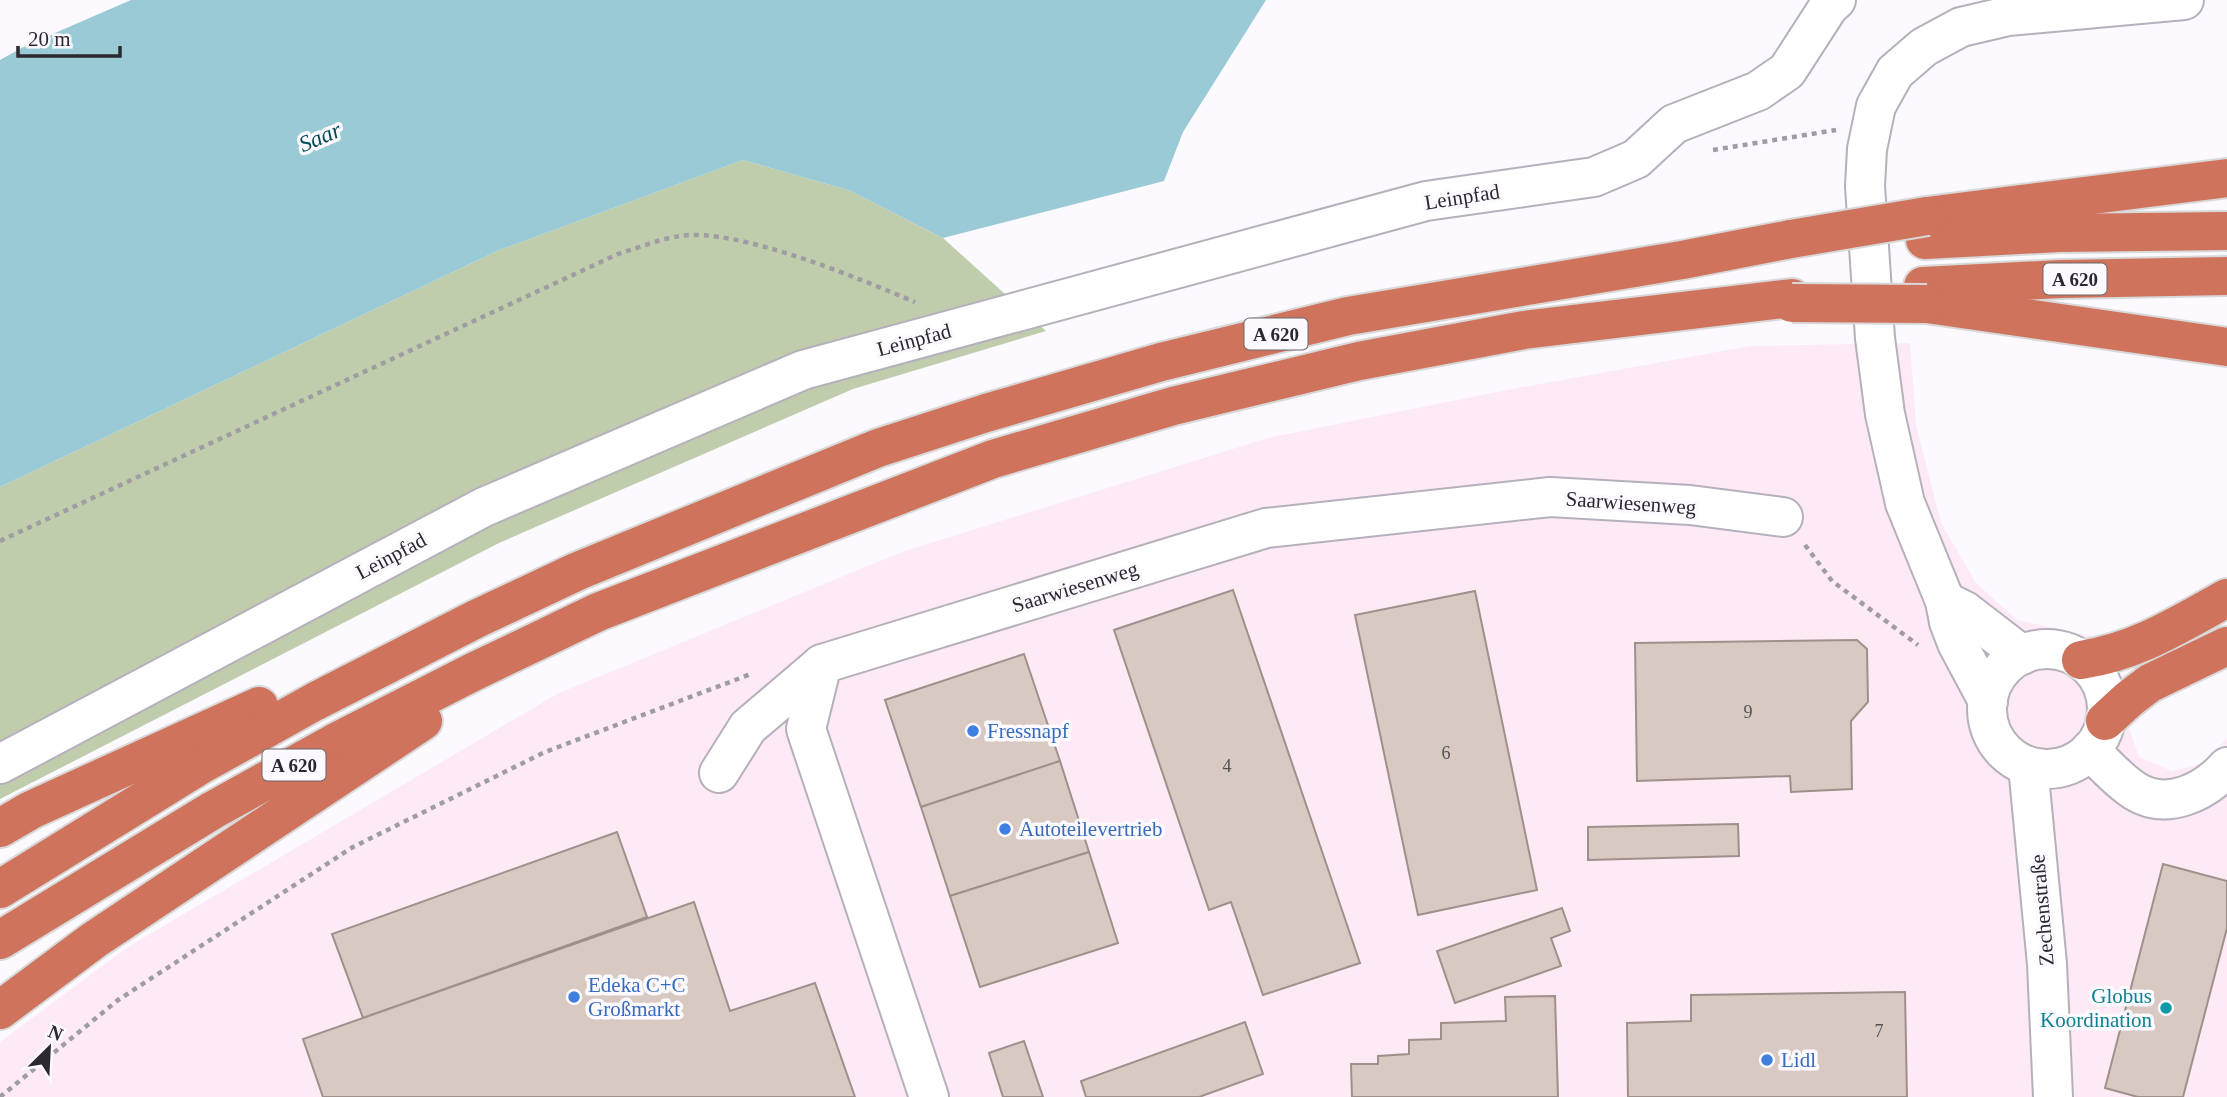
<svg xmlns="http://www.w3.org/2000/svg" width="2227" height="1097" font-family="'Times New Roman',serif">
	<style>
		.commercial { fill: #fdeaf4 }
		.green { fill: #bfcdac }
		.water { fill: #99cad5 }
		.building { fill: #d8cac3; stroke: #9e908a; stroke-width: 2 }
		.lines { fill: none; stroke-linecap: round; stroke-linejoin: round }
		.minor-casing { stroke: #b6b0bd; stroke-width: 42 }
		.highway-casing { stroke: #d9d8d9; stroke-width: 42 }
		.path { stroke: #9f9ca2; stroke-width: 4.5; stroke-dasharray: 5 5; stroke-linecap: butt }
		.minor { stroke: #fff; stroke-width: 38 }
		.highway { stroke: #cf735c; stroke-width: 38 }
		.highway-bridge-casing { stroke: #d9d8d9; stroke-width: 42; stroke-linecap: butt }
		.highway-bridge { stroke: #cf735c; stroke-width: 38 }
		.shop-dot { fill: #3f7fe0; stroke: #fcf9ff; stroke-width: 2.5 }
		.culture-dot { fill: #0f9aa8; stroke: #fcf9ff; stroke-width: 2.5 }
		.labels { text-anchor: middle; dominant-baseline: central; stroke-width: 7; stroke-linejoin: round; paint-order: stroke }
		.number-label { font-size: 18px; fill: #565153 }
		.shield { fill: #fcf9ff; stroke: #6a676d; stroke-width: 2 }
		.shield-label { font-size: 19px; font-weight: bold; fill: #2b292e }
		.street-label { font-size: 21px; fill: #2b292e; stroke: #fcf9ff }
		.shop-label { font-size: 21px; fill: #366cbe; stroke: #fcf9ff; text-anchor: start }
		.culture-label { font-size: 21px; fill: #0d838f; stroke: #fcf9ff; text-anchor: end }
		.water-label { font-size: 23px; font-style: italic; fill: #014c58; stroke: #fcf9ff }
	</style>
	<rect width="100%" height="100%" fill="#fcf9ff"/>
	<path class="commercial" d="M1910 343 1916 425 1941 523 1976 583 2017 620 2096 637 2139 757 2172 771 2205 763 2227 738V1097H0V1042L128 947 557 694 902 552 1268 438 1507 390 1750 346Z"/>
	<path class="green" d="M743 160 848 190 943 238 1046 331 853 389 499 543 0 799V487L497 251Z"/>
	<path class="water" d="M131 0H1266L1183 132 1164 181 943 238 848 190 743 160 497 251 0 487V60L25 46Z"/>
	<g class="building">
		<path d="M1233 590 1360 963 1263 995 1231 902 1209 910 1114 630Z"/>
		<path d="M1475 591 1537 890 1418 915 1355 615Z"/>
		<path d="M1857 640 1867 649 1868 702 1851 721 1852 789 1791 792 1790 776 1637 781 1635 643Z"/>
		<path d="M1024 654 1060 761 921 807 885 700Z"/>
		<path d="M1060 761 1089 852 950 896 921 807Z"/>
		<path d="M1738 824 1739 856 1588 860V827Z"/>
		<path d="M617 832 647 917 363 1018 332 934Z"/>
		<path d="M1089 852 1118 943 980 987 950 896Z"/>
		<path d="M2163 864 2227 881V928L2183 1097H2138L2105 1088Z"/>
		<path d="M694 902 730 1011 815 983 855 1097H323L303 1039Z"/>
		<path d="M1562 908 1570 931 1551 938 1561 966 1455 1003 1437 951Z"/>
		<path d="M1905 992 1907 1097H1628L1627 1023 1691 1021V995Z"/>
		<path d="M1555 996 1558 1097H1352L1351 1064H1378V1056L1409 1054V1040L1441 1039V1023L1506 1021 1505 997Z"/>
		<path d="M1245 1022 1263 1074 1199 1097H1086L1081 1081Z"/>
		<path d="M1024 1041 1043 1097H1003L989 1053Z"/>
	</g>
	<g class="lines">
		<defs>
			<g id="minor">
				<path d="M1945 601 1965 611 2022 655"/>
				<circle cx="2047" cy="709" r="60"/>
				<path d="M1988 701 1957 643 1949 622 1945 601 1905 503 1885 414 1875 338 1865 186 1867 149 1876 106 1895 72 1924 47 1961 27 2008 16 2184 0"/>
				<path d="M2090 750C2104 764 2118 780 2135 791 2167 811 2205 792 2227 767"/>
				<path d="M0 764 484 507 803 370 1426 201 1594 177 1636 159 1674 124 1758 91 1787 71 1829 6 1836 0"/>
				<path d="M2028 766 2047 964 2053 1097"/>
				<path d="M719 773 748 727 822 664"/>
				<path d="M929 1097 806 729 822 664 1266 528 1550 497 1690 505 1783 517"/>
			</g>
			<g id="highway">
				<path d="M1927 216 2227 178"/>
				<path d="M1925 240 2059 233 2227 231"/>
				<path d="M1923 286 2061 279 2227 276"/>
				<path d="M1927 304 2227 347"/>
				<path d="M2081 660C2138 651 2178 625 2227 598"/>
				<path d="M2105 721 2129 699 2150 683 2227 646"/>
				<path d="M0 828 31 810 259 706"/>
				<path d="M0 889 199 766 314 702 476 619 578 571 878 448 986 413 1161 362 1348 316 1682 260 1791 239"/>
				<path d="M0 940 213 810 334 743 471 673 598 612 993 459 1173 406 1359 361 1524 330 1792 298"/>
				<path d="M0 1010 94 940 423 721"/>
			</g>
		</defs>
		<use href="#minor" class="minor-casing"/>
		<use href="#highway" class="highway-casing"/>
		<g class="path">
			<path d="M1713 150 1836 130"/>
			<path d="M0 541 618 254C638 248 659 239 680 236 737 227 860 279 915 302"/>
			<path d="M1805 545 1832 581 1918 645"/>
			<path d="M0 1097 118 1000 353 847 545 752 751 674"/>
		</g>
		<use href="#minor" class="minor"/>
		<use href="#highway" class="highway"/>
		<defs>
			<g id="highway-bridge">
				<path d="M1791 239 1927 216"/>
				<path d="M1792 303 1927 304"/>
			</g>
		</defs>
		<use href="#highway-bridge" class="highway-bridge-casing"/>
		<use href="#highway-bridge" class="highway-bridge"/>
	</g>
	<g class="shop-dot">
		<circle cx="973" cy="731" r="7"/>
		<circle cx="1005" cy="829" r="7"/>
		<circle cx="574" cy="997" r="7"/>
		<circle cx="1767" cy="1060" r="7"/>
	</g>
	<circle class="culture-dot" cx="2166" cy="1008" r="7"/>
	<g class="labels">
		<g class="number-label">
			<text x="1748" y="712">9</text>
			<text x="1446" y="753">6</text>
			<text x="1227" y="766">4</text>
			<text x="1879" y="1031">7</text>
		</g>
		<g class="shield">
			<rect x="2043.5" y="263.5" width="63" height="31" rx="5"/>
			<rect x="1244.5" y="318.5" width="63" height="31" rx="5"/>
			<rect x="262.5" y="749.5" width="63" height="31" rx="5"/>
		</g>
		<g class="shield-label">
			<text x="2075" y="279">A 620</text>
			<text x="1276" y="334">A 620</text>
			<text x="294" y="765">A 620</text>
		</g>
		<g class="street-label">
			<text transform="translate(1462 197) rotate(-9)">Leinpfad</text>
			<text transform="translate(914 340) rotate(-15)">Leinpfad</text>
			<text transform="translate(1631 503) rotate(4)">Saarwiesenweg</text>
			<text transform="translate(391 556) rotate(-28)">Leinpfad</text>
			<text transform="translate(1075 587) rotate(-17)">Saarwiesenweg</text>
			<text transform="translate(2042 910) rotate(-95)">Zechenstraße</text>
		</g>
		<g class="shop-label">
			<text x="987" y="731">Fressnapf</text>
			<text x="1019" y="829">Autoteilevertrieb</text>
			<text x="588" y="985">Edeka C+C<tspan x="588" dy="24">Großmarkt</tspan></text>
			<text x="1781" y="1060">Lidl</text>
		</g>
		<g class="culture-label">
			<text x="2152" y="996">Globus<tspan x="2152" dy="24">Koordination</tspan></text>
		</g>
		<g class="water-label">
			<text transform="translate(320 137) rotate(-23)">Saar</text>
		</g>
	</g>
	<g transform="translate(49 1048) rotate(24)" stroke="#fcf9ff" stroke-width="5" paint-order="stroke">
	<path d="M0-5L12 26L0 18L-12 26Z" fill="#2b292e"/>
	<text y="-10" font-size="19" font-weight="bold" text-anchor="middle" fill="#2b292e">N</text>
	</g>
	<path d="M18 46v10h102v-10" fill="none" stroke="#2b292e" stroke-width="3.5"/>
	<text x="28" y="46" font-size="21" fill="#2b292e" stroke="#fcf9ff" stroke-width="5" paint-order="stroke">20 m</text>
</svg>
